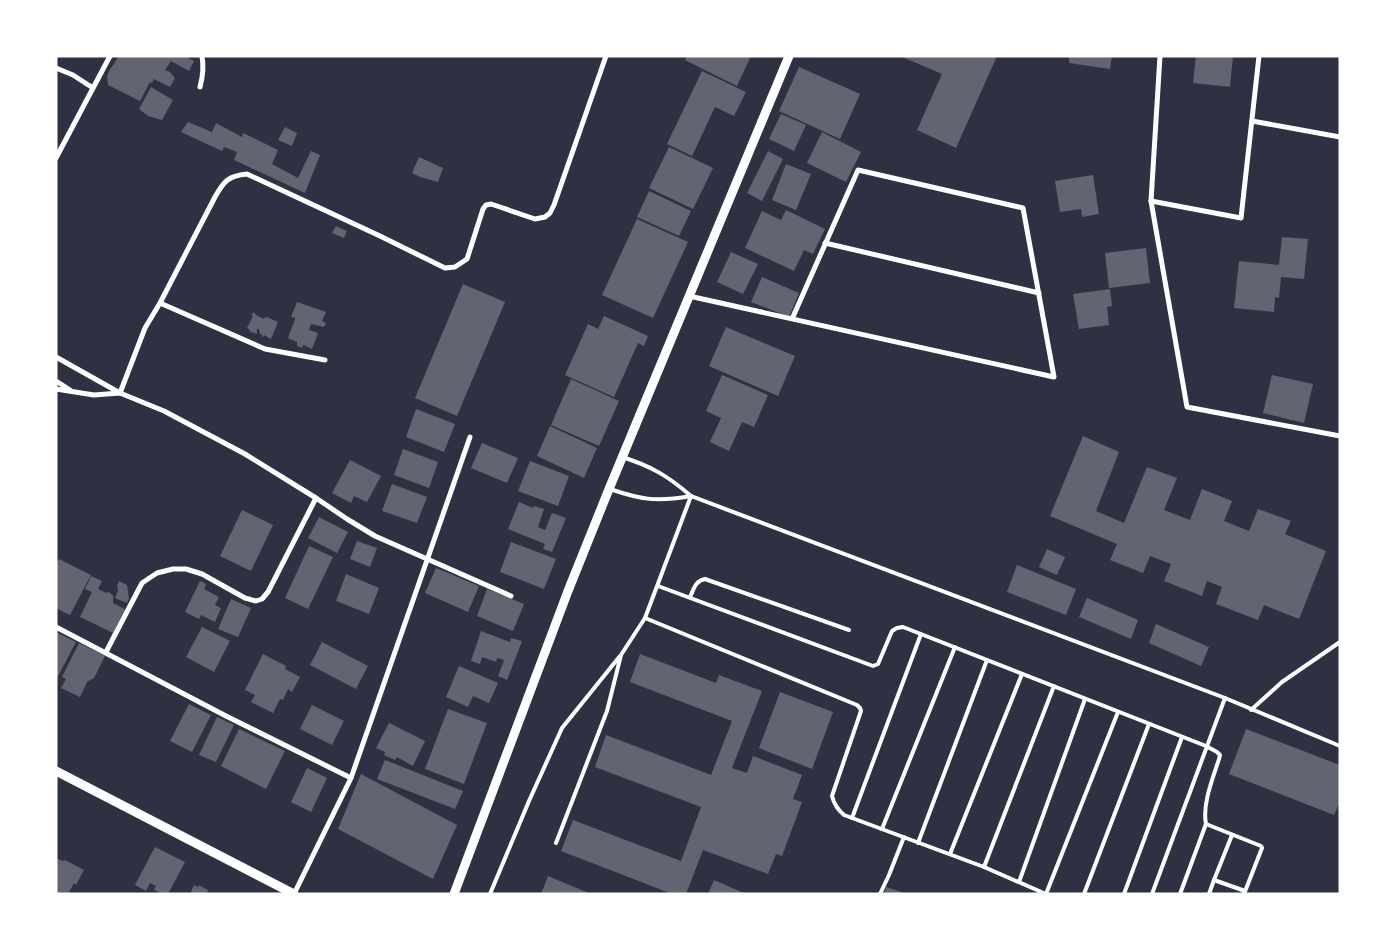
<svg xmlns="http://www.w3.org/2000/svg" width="1396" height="950" font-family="Karla,sans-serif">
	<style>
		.building { fill: #626471 }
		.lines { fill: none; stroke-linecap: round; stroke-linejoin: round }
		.service { stroke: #fff; stroke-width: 4 }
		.minor { stroke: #fff; stroke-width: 5 }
		.tertiary { stroke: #fff; stroke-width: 9 }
	</style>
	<rect width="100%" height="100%" fill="#2d3142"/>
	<g class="building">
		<path d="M119 56H181L187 57 194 61 189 71 171 61 165 70 170 72 175 78 170 87 154 79 152 83 150 82 140 101 108 85 107 76 109 71Z"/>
		<path d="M687 56H751L737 86 685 60Z"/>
		<path d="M900 56H997L956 148 917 130 942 74Z"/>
		<path d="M1069 56H1112L1110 69 1069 63Z"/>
		<path d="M1196 56H1233L1230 87 1193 83Z"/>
		<path d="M799 67 860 94 840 139 779 111Z"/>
		<path d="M702 71 746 92 734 116 715 107 692 156 667 144Z"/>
		<path d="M151 87 173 100 162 120 148 116 139 109Z"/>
		<path d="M781 114 806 125 794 151 769 139Z"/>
		<path d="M188 122 212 132 216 123 242 137 243 133 278 150 272 164 298 178 311 151 320 155 305 193 234 160 237 152 224 147 222 151 181 132Z"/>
		<path d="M285 127 297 133 292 146 278 140Z"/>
		<path d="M822 132 861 152 846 182 807 163Z"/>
		<path d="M669 147 713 168 693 209 649 188Z"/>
		<path d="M768 151 783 159 762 201 747 193Z"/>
		<path d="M419 157 443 168 438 182 420 177 412 173Z"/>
		<path d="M786 164 811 174 796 210 772 200Z"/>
		<path d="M1093 175 1099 214 1082 217 1081 209 1060 212 1055 181Z"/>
		<path d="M649 191 691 211 679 236 637 217Z"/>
		<path d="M786 210 825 229 813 254 804 250 794 271 745 248 762 211 781 220Z"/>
		<path d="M637 219 688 242 653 318 602 295Z"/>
		<path d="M336 226 347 231 344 238 332 233Z"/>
		<path d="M1282 237 1308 239 1304 279 1281 277 1279 298 1275 297 1274 312 1234 308 1239 261 1279 265Z"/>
		<path d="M1146 248 1150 283 1109 288 1105 253Z"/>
		<path d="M731 252 758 264 743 294 717 282Z"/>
		<path d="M762 277 799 293 789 317 751 302Z"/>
		<path d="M463 284 505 302 457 416 415 398Z"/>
		<path d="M1110 289 1112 306 1107 307 1109 325 1079 329 1073 294Z"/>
		<path d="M297 302 326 312 322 321 326 323 324 327 311 324 309 330 318 333 312 349 303 345 302 348 297 346V342L288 338 295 319V316L294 318 291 317Z"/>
		<path d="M254 312 256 315 262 318V319L267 317 278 322 271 339 264 335 263 337H262V335L260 334 259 329H257V334L249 331 250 330 247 328 253 316 251 315Z"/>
		<path d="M604 316 648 336 644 346 638 343 614 397 565 375 588 324 598 329Z"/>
		<path d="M726 327 795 356 778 396 709 366Z"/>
		<path d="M722 375 768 395 754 427 742 422 729 451 710 442 721 418 706 411Z"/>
		<path d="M1272 375 1313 384 1304 423 1263 413Z"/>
		<path d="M571 379 619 401 599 446 551 425Z"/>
		<path d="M416 409 455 424 444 452 406 437Z"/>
		<path d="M550 426 597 448 584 478 537 456Z"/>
		<path d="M1083 436 1119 452 1096 511 1124 523 1147 467 1177 478 1164 510 1190 520 1202 489 1232 501 1224 521 1249 531 1258 509 1291 521 1285 534 1326 551 1299 619 1264 605 1258 620 1216 604 1222 587 1207 581 1202 596 1164 581 1171 564 1150 556 1143 573 1110 560 1117 544 1050 516Z"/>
		<path d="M482 443 518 458 507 483 471 468Z"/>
		<path d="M403 449 438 462 429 488 394 475Z"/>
		<path d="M350 460 381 476 367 502 354 496 351 503 332 493Z"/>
		<path d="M530 461 569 476 558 506 518 491Z"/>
		<path d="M392 484 427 497 417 523 382 511Z"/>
		<path d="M519 502 533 508 534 506 544 509 538 527 545 530 552 513 566 518 552 552 543 549 545 544 508 529Z"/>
		<path d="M242 510 273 525 251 571 220 556Z"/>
		<path d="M319 517 348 532 337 553 308 538Z"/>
		<path d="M357 541 377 548 370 567 350 559Z"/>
		<path d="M511 542 556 559 544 589 500 572Z"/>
		<path d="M309 546 333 557 308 609 285 598Z"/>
		<path d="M1047 549 1065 557 1057 575 1039 567Z"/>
		<path d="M59 559 91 575 70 615 56 608V564Z"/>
		<path d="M1017 565 1076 589 1066 615 1007 592Z"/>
		<path d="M436 568 479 586 468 612 425 593Z"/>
		<path d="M346 574 379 588 369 614 336 601Z"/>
		<path d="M91 576 102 581 98 589 106 593 108 592 113 595V603L125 609 113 633 80 617 92 592 85 589Z"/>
		<path d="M119 581 127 585 129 598 127 603 115 598 118 591 117 586Z"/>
		<path d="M200 581 206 584 204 589 219 597 215 605 221 608 215 622 201 615 199 619 185 612Z"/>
		<path d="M487 589 524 604 513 631 477 616Z"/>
		<path d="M1087 598 1138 620 1131 639 1079 617Z"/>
		<path d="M231 599 251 608 238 637 218 629Z"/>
		<path d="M1156 624 1209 647 1201 666 1149 643Z"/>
		<path d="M202 627 230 641 214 672 186 657Z"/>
		<path d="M481 631 510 642 511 638 522 641 507 680 498 676 504 660 497 658 496 662 482 657 480 664 471 661Z"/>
		<path d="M56 632 76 642 56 680Z"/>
		<path d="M322 642 368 666 356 689 310 665Z"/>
		<path d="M79 643 105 656 94 678 87 682 80 697 61 688 66 679 62 677Z"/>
		<path d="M263 654 286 666 285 669 300 677 292 692 288 689 283 700 280 699 273 713 251 702 255 695 245 690Z"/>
		<path d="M640 654 716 683 719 675 762 691 732 768 747 773 753 756 802 775 793 799 802 802 782 856 776 854 768 874 703 850 686 894H666L667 892 561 851 573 820 681 861 701 807 595 767 606 735 711 775 732 721 630 682Z"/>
		<path d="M459 666 498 683 489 703 473 696 468 707 446 697Z"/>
		<path d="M780 692 833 712 812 769 759 748Z"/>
		<path d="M189 704 211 715 192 752 170 741Z"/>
		<path d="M312 705 344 721 332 745 300 729Z"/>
		<path d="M448 709 487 723 464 784 425 769Z"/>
		<path d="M217 717 234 725 216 762 199 755Z"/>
		<path d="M389 723 425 741 413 766 397 757 395 760 384 755 385 752 376 748Z"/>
		<path d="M239 729 285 751 266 789 221 766Z"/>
		<path d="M1246 729 1340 765V802L1334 815 1229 774Z"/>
		<path d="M385 760 463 791 455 809 377 779Z"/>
		<path d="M307 768 327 778 311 812 291 802Z"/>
		<path d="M361 774 457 825 433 879 338 829Z"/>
		<path d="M155 847 185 862 168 894H163L154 890 156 886 150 883 146 891 135 885Z"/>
		<path d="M58 859 63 861 64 860 67 861 84 870 76 885 74 883 69 892 72 894H56V863Z"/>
		<path d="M548 876 591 894H541Z"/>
		<path d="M714 880 746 894H708Z"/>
		<path d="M194 885 198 887 199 885 208 890 207 892 210 894H190Z"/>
		<path d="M886 887 904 893V894H884Z"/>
	</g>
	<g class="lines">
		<g class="service">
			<path d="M622 457C651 466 668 476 691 496"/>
			<path d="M610 489C642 500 657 502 691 496"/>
			<path d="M658 586 873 666 878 664 892 631 897 628 903 627 1206 746 1217 752 1220 755 1219 759C1213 778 1202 804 1206 824L1261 846 1262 848 1244 894"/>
			<path d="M690 597C694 589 695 581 705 579L849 630"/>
			<path d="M645 618 857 705 860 708 861 711 832 796C834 804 838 810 844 815L984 867 1046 894"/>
			<path d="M1251 710 1282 682 1340 642"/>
			<path d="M852 818 921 634"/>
			<path d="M882 829 955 647"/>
			<path d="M556 843 607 711 621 655 645 618 691 496 1225 698 1340 746"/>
			<path d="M918 843 987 660"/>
			<path d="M950 854 1022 674"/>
			<path d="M984 867 1054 686"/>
			<path d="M1214 880 1232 835"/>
			<path d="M1019 882 1085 699"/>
			<path d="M490 894 529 801 562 728 620 656"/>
			<path d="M880 894 889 875 904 837"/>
			<path d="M1046 894 1118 712"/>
			<path d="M1084 894 1149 724"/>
			<path d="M1124 894 1182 737"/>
			<path d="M1152 894 1225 698"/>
			<path d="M1180 894 1206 824"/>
			<path d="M1209 894 1214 880 1245 891"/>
		</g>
		<g class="minor">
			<path d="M1160 56 1151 201 1187 407 1340 436"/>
			<path d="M56 68 73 75 93 88"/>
			<path d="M200 87C203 76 204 67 202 56"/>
			<path d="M1252 121 1340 137"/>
			<path d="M56 158 110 56"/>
			<path d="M1151 201 1241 218 1259 56"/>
			<path d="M825 243 1039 293"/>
			<path d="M689 296 1054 377 1023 208 858 170 792 319"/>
			<path d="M160 303 265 349 325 360"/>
			<path d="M56 357 120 393 164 411 245 454 316 498 347 519 375 536 511 596"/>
			<path d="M56 381 70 390"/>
			<path d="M56 389 94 395 120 393"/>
			<path d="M120 393 145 328 160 303 215 197C224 181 228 176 247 174L380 236 445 268 455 267 467 259 483 209 486 205 491 204 535 219 545 217 550 213 554 205 606 56"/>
			<path d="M56 627 226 716 351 778"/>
			<path d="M106 652 142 583 157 573 173 569H186L202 574 245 598 256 601 262 599 268 592 316 498"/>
			<path d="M294 894 351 778 470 437"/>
		</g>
		<g class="tertiary">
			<path d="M56 771 294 894"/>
			<path d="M454 894 568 591 609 489 789 56"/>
		</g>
	</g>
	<rect width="1396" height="950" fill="none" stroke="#ffffff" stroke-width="115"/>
</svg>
